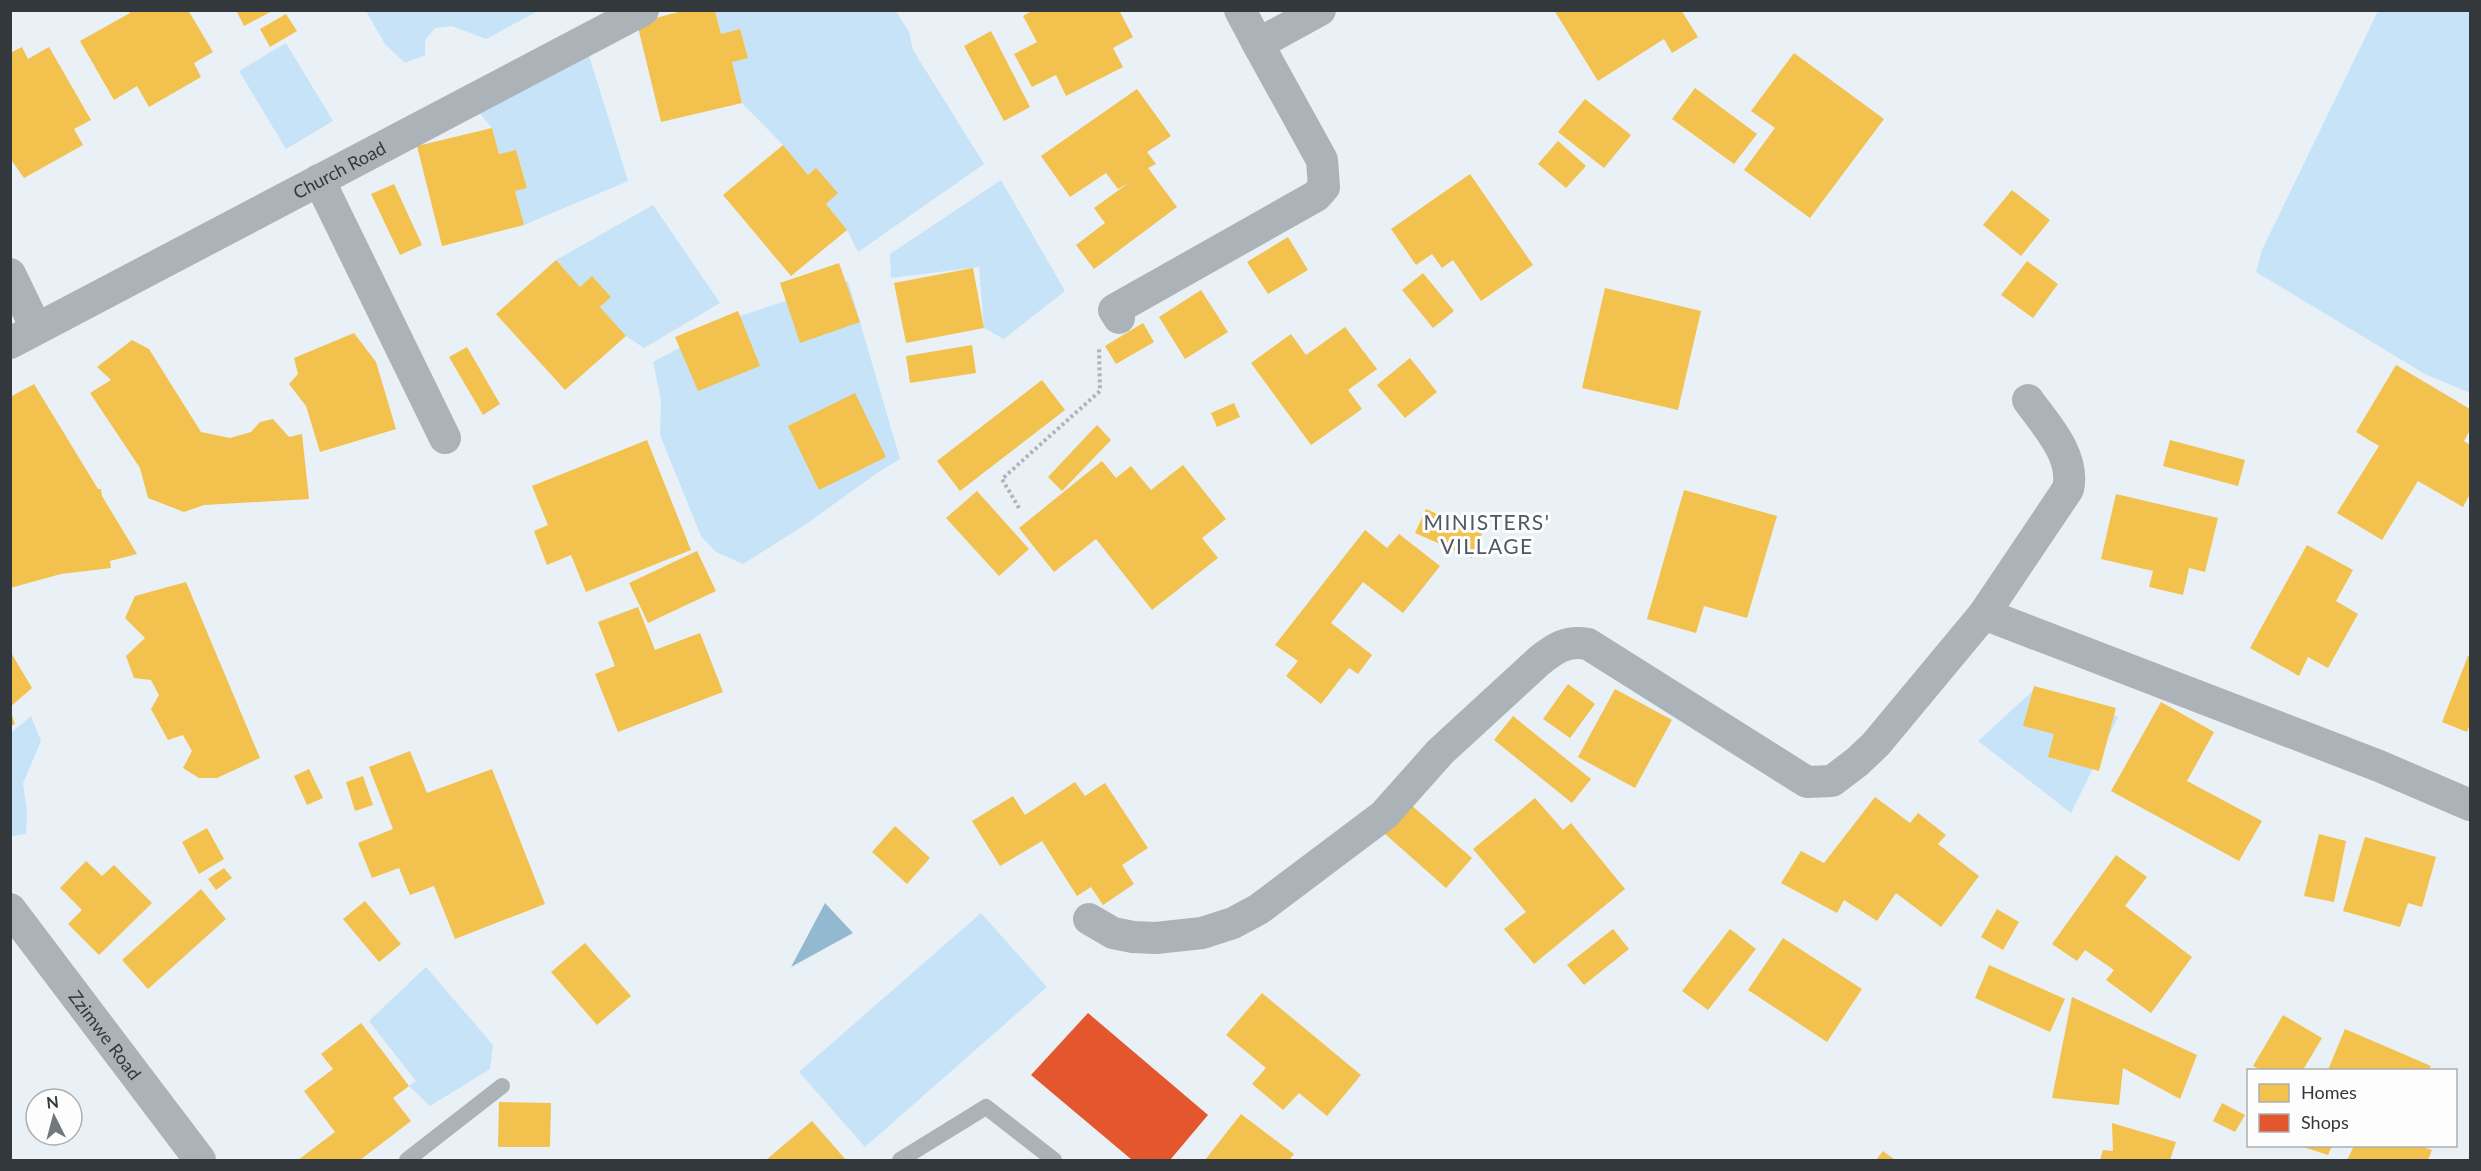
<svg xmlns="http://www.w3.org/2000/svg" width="2481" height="1171" font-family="Lato,sans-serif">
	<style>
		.green { fill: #c6e3f7 }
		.water { fill: #93b9d1 }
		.homes { fill: #f2c14e }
		.shops { fill: #e4572e }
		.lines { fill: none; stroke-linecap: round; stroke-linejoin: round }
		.path { stroke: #aeb5ba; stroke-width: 4; stroke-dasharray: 3 3; stroke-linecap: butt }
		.lane { stroke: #abb3b8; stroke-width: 16 }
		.street { stroke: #abb3b8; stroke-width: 32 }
		.labels { text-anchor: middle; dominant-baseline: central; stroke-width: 6; stroke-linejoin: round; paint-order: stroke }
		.street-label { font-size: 18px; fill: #32383c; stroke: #fdfdfd }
		.quarter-label { font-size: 21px; letter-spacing: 1.5px; fill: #4c5962; stroke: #fdfdfd }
	</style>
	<rect width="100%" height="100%" fill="#e9f1f6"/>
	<g class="green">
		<path d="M366 11H538L486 39 452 26 435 28 425 40V55L405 63 385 44Z"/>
		<path d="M716 11H896L909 32 913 50 984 164 858 252 847 230 826 204 837 193 817 169 808 175 783 145 742 103 732 62 747 57 740 29 721 34Z"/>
		<path d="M2378 11H2470V393L2425 374 2256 272 2262 250Z"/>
		<path d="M286 43 333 121 286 149 239 71Z"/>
		<path d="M587 49 628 181 524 225 515 191 527 188 516 150 499 154 492 128 477 110Z"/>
		<path d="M1001 180 1065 291 1004 339 984 328 979 267 891 278 890 254Z"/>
		<path d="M653 205 720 303 644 348 626 336 600 307 611 297 593 277 580 287 556 260Z"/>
		<path d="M848 281 900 459 877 473 809 522 743 564 716 552 701 536 660 435 661 400 653 362 740 316Z"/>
		<path d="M2037 687 2118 717 2071 813 1978 741Z"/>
		<path d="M31 716 41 741 23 783 27 812 26 834 11 836V733Z"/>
		<path d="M981 913 1047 987 865 1147 799 1072Z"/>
		<path d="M426 967 493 1045 490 1069 430 1106 409 1086 416 1081 369 1021Z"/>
	</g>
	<path class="water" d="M825 903 853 933 791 967Z"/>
	<g class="homes">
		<path d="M128 10H188L213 52 194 63 201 77 149 107 137 86 114 100 80 41 130 13Z"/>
		<path d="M236 10H274L244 26Z"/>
		<path d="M686 10H715L721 34 740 29 748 58 732 62 742 103 661 122 637 23Z"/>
		<path d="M1033 10H1119L1133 37 1113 48 1123 67 1066 96 1056 75 1032 87 1014 54 1037 42 1023 16Z"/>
		<path d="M1554 10H1681L1698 37 1672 53 1664 39 1598 81Z"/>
		<path d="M286 14 297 31 270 47 260 29Z"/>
		<path d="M991 31 1030 107 1004 121 964 46Z"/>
		<path d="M22 47 28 59 49 47 91 120 74 129 83 145 24 178 10 158V53Z"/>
		<path d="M1794 53 1884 119 1810 218 1744 170 1775 128 1751 111Z"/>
		<path d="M1695 88 1757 134 1734 164 1672 119Z"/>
		<path d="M1137 89 1171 136 1147 152 1156 164 1148 168 1177 207 1094 269 1076 245 1105 223 1094 208 1130 182 1118 189 1106 173 1070 197 1041 156Z"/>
		<path d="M1585 99 1631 135 1604 168 1558 132Z"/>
		<path d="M492 128 499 154 516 150 527 188 515 191 524 225 442 246 417 146Z"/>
		<path d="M1558 141 1586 166 1566 188 1538 164Z"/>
		<path d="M783 145 808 175 816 168 838 193 826 204 847 230 791 276 723 195Z"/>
		<path d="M1470 174 1533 265 1481 301 1453 260 1442 268 1432 254 1416 265 1391 229Z"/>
		<path d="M394 184 422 245 400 255 371 194Z"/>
		<path d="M2012 190 2050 220 2021 256 1983 225Z"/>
		<path d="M1288 237 1308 270 1268 294 1247 262Z"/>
		<path d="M556 260 580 287 592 276 611 297 600 307 626 336 565 390 496 314Z"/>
		<path d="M2027 261 2058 284 2033 318 2001 295Z"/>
		<path d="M839 263 860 322 800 343 780 283Z"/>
		<path d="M973 268 984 328 906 343 894 283Z"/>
		<path d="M1423 273 1454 311 1433 328 1402 290Z"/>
		<path d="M1605 288 1701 311 1678 410 1582 388Z"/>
		<path d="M1201 290 1228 332 1185 359 1159 317Z"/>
		<path d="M738 311 760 366 698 391 675 337Z"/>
		<path d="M1143 323 1154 342 1116 364 1105 346Z"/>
		<path d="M1345 327 1377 369 1348 390 1362 409 1311 445 1251 363 1291 334 1306 355Z"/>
		<path d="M354 333 376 362 396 429 320 452 306 406 289 384 298 374 294 358Z"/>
		<path d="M132 340 149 349 201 432 230 438 251 432 260 422 273 419 289 437 302 434 309 499 204 505 184 512 148 498 140 468 90 393 111 380 97 367Z"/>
		<path d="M972 345 976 373 910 383 906 356Z"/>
		<path d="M467 347 500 404 483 415 449 357Z"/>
		<path d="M1410 358 1437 392 1405 418 1377 385Z"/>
		<path d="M2396 365 2470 409V430L2464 441 2470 445V494L2463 507 2418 481 2382 540 2337 513 2379 446 2356 432Z"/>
		<path d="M1042 380 1065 410 960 491 937 461Z"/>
		<path d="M34 384 98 489H101L102 496 137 554 110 561 111 568 61 574 10 588V397Z"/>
		<path d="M855 393 886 457 819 490 788 426Z"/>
		<path d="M1234 403 1240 417 1217 427 1211 413Z"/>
		<path d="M1097 425 1111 440 1062 491 1048 477Z"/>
		<path d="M647 440 691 550 586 592 571 555 547 565 534 531 548 525 532 486Z"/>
		<path d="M2170 440 2245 460 2238 486 2163 466Z"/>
		<path d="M1102 461 1116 478 1131 466 1151 490 1183 465 1226 519 1202 538 1218 558 1152 610 1096 539 1054 572 1019 528Z"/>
		<path d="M1684 490 1777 516 1747 618 1704 606 1696 633 1647 619Z"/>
		<path d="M977 491 1029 549 999 576 946 518Z"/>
		<path d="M2116 494 2218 518 2205 572 2189 568 2183 595 2149 587 2153 571 2101 559Z"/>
		<path d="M1426 509 1482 534 1472 558 1415 533Z"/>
		<path d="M1365 530 1387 548 1399 534 1440 566 1403 613 1363 582 1331 623 1372 655 1358 674 1349 668 1321 704 1286 676 1298 661 1275 645Z"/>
		<path d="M2307 545 2353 570 2336 601 2358 614 2328 668 2308 657 2299 676 2250 648Z"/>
		<path d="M697 551 716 591 648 623 629 583Z"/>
		<path d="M186 582 260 758 217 778H199L183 768 192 751 183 735 168 740 151 709 159 695 151 680 134 678 126 656 145 638 125 618 135 596Z"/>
		<path d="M638 607 655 650 700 633 723 692 618 732 595 674 615 666 598 622Z"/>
		<path d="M10 651 32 688 10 707Z"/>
		<path d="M2468 656H2470V724L2467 732 2442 722Z"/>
		<path d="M1568 684 1595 704 1570 738 1543 719Z"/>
		<path d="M2034 686 2116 708 2099 771 2048 757 2054 734 2023 726Z"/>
		<path d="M1615 689 1672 720 1635 788 1578 757Z"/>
		<path d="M2161 702 2214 732 2187 781 2262 821 2239 861 2111 791Z"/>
		<path d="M10 709 15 724 10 726Z"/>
		<path d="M1513 716 1591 779 1572 803 1494 740Z"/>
		<path d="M410 751 427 793 492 769 545 904 455 939 434 886 410 895 399 868 372 878 358 843 393 829 369 767Z"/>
		<path d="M309 769 323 798 307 805 294 776Z"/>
		<path d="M363 776 373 805 355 811 346 782Z"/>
		<path d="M1075 782 1085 796 1105 783 1148 848 1122 865 1134 884 1103 905 1091 887 1077 896 1042 841 1000 866 972 821 1013 796 1025 815Z"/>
		<path d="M1875 797 1910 823 1918 813 1946 835 1938 844 1979 876 1941 927 1896 893 1877 921 1844 900 1837 913 1781 883 1801 851 1824 863Z"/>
		<path d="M1535 798 1563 830 1571 823 1625 889 1534 964 1504 929 1526 912 1473 849Z"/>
		<path d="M1410 804 1472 858 1446 888 1384 833Z"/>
		<path d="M895 826 930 858 907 884 872 852Z"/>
		<path d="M207 828 224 859 199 874 182 842Z"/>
		<path d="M2319 834 2346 841 2334 902 2304 896Z"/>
		<path d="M2365 837 2436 857 2422 907 2408 903 2400 927 2343 911Z"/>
		<path d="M2116 855 2147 877 2125 906 2192 957 2151 1013 2106 980 2114 970 2085 950 2077 961 2052 944Z"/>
		<path d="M86 861 102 876 114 865 152 903 99 955 68 924 82 910 60 888Z"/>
		<path d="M224 868 232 878 216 890 208 879Z"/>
		<path d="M201 889 226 919 148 989 122 960Z"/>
		<path d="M365 901 401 944 379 962 343 919Z"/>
		<path d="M1997 909 2019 922 2003 950 1981 937Z"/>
		<path d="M1613 929 1629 949 1584 985 1567 965Z"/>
		<path d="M1730 929 1756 949 1708 1010 1682 991Z"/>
		<path d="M1783 938 1862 989 1827 1042 1748 990Z"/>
		<path d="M585 943 631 996 597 1025 551 972Z"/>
		<path d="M1989 965 2065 999 2050 1032 1975 998Z"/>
		<path d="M1262 993 1361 1075 1327 1116 1299 1093 1283 1110 1252 1084 1266 1068 1226 1035Z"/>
		<path d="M2072 997 2197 1055 2180 1099 2123 1068 2119 1105 2052 1098Z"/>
		<path d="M2283 1015 2322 1038 2303 1070H2261L2253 1066Z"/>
		<path d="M361 1023 409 1086 393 1098 411 1121 360 1160H298L335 1132 304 1091 333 1069 321 1054Z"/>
		<path d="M2345 1029 2431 1066 2429 1070H2328Z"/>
		<path d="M499 1102 551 1103 550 1147H498Z"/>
		<path d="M2222 1103 2245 1115 2235 1132 2213 1121Z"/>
		<path d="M1241 1114 1294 1154 1289 1160H1205Z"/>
		<path d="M812 1121 846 1160H766Z"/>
		<path d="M2112 1123 2176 1142 2170 1160H2100L2103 1150 2113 1151Z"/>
		<path d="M2300 1146H2332L2328 1155Z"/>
		<path d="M2354 1146H2420L2432 1150 2428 1160H2347Z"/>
		<path d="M1883 1151 1895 1160H1876Z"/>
	</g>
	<path class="shops" d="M1088 1013 1208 1115 1170 1160H1132L1031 1075Z"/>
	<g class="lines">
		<path class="path" d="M1019 508 1002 479 1100 391 1099 347"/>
		<g class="lane">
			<path d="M407 1160 502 1086"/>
			<path d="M900 1160 986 1107 1054 1160"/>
		</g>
		<g class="street">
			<path d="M1240 10 1258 44 1320 10"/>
			<path d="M319 180 445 438"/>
			<path d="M10 274 36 328"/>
			<path d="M1119 318 1114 310 1316 196 1324 187 1322 160 1258 44"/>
			<path id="s1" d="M10 343 643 10"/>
			<path d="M1984 614 2379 766 2470 805"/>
			<path id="s2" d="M10 909 200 1160"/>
			<path d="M1089 919 1113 933 1133 937 1156 938 1202 933 1233 923 1259 909 1384 815 1440 752 1539 661C1555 648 1567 640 1588 644L1807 782 1832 781 1857 762 1876 744 1984 614 2068 489C2076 456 2045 424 2028 400"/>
		</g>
	</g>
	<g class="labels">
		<g class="street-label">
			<text stroke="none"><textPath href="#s1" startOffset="372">Church Road</textPath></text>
			<text stroke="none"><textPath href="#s2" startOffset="158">Zzimwe Road</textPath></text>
		</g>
		<g class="quarter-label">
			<text x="1487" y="521">MINISTERS'<tspan x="1487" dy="24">VILLAGE</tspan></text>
		</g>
	</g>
	<rect width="2481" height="1171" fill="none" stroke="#32383c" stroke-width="24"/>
	<rect x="2247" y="1069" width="210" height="78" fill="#fdfdfd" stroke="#acaeb0" stroke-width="1.5"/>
	<rect x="2259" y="1084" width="30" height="18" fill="#f2c14e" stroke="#acaeb0" stroke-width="1.5"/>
	<text x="2301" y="1099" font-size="18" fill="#32383c">Homes</text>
	<rect x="2259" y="1114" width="30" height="18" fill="#e4572e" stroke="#acaeb0" stroke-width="1.5"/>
	<text x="2301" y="1129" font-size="18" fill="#32383c">Shops</text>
	<g transform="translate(54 1117) rotate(354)"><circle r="28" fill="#fdfdfd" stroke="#acaeb0" stroke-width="1.5"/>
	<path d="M0-4.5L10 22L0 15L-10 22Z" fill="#72797d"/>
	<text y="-9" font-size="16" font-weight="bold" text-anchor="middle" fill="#32383c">N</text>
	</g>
</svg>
